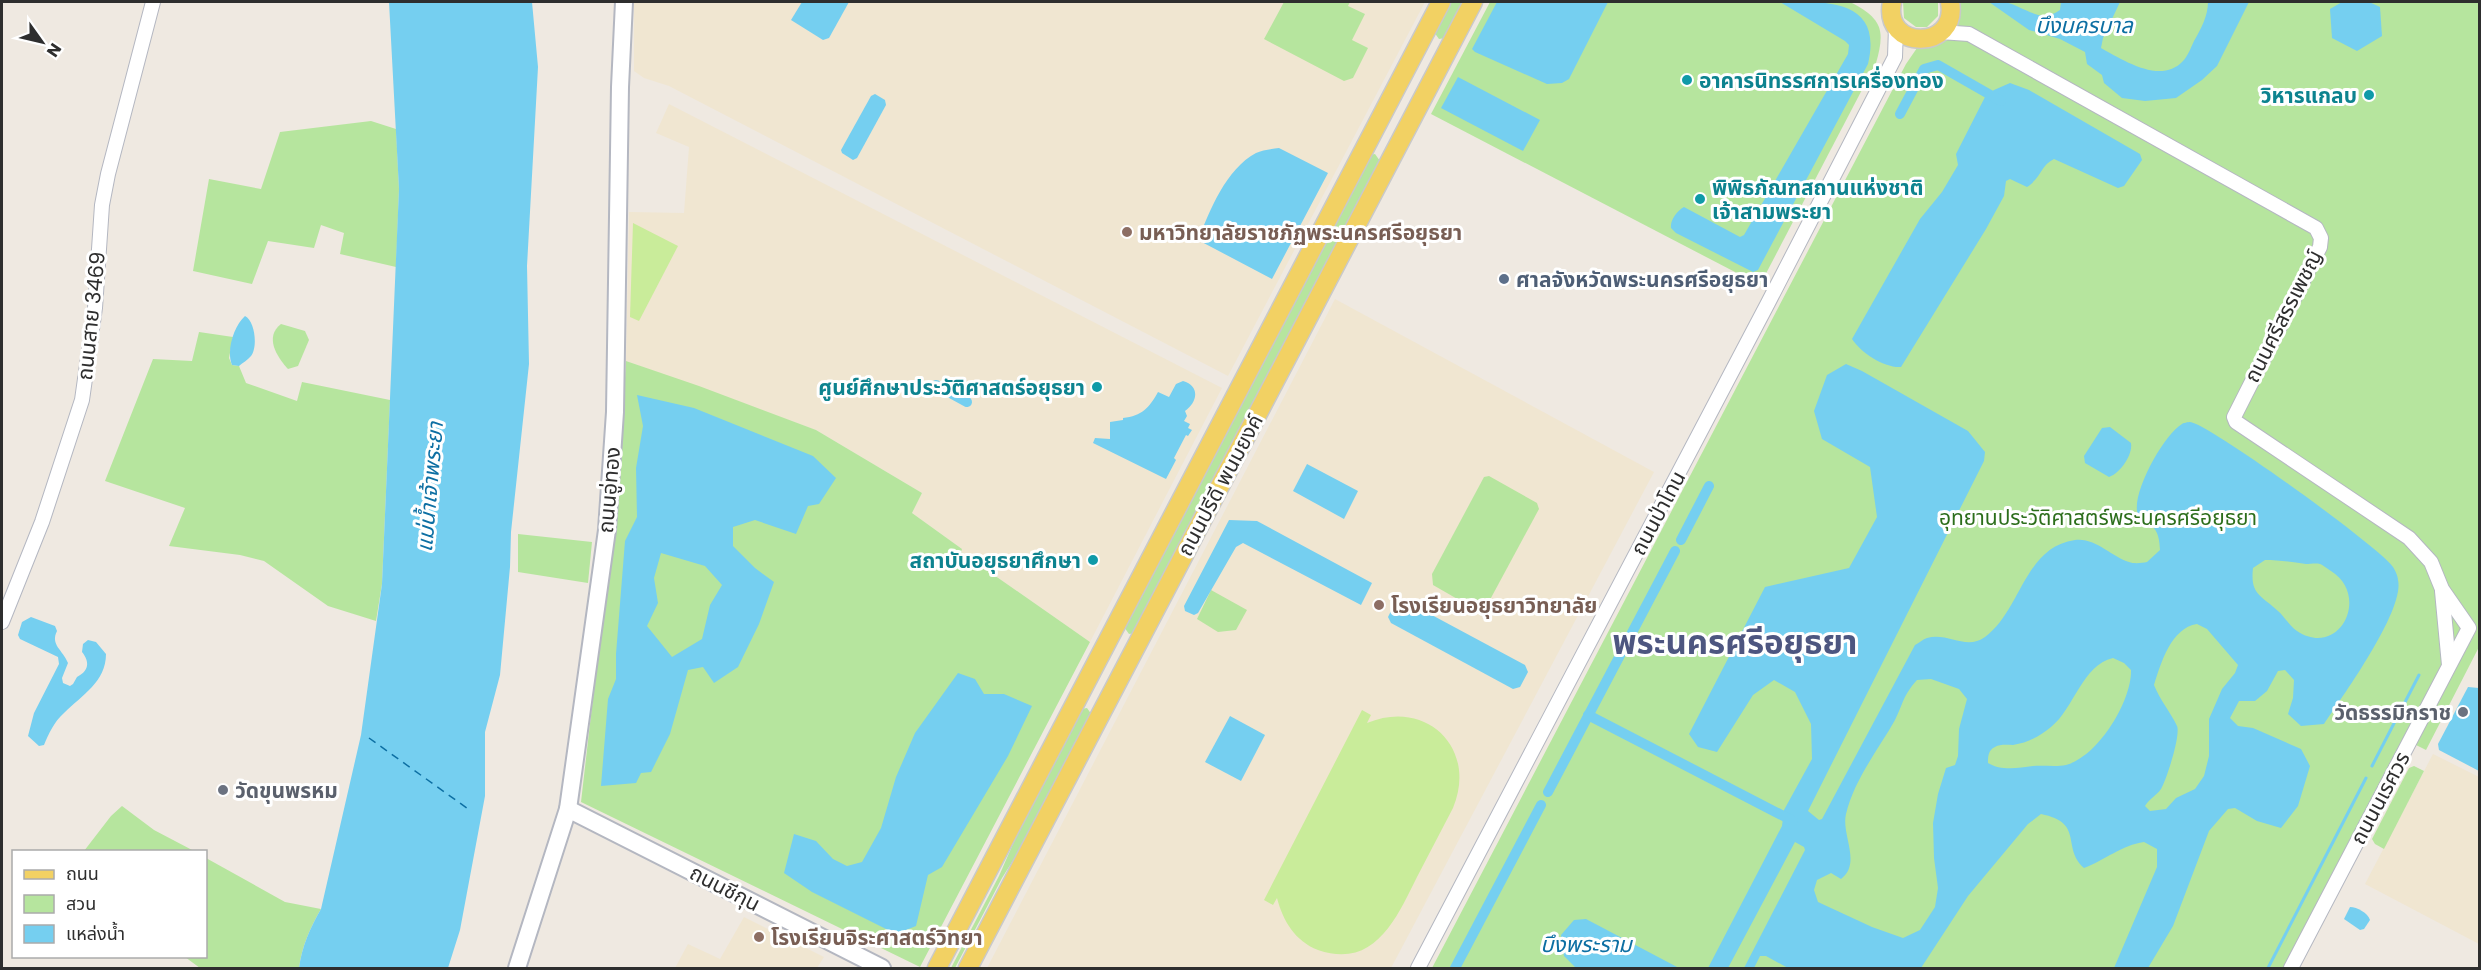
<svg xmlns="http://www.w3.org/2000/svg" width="2481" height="970" font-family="Poppins,'Noto Sans Thai',sans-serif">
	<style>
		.education { fill: #f0e6d1 }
		.green { fill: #b6e59e }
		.pitch { fill: #c9ec9a }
		.water { fill: #75cff0; fill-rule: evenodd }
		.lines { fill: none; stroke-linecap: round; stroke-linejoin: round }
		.stream { stroke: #75cff0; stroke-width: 3 }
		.canal { stroke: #75cff0; stroke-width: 10 }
		.ferry { stroke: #0d6fa3; stroke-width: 1.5; stroke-dasharray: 8 6; stroke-linecap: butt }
		.tertiary-casing { stroke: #b4b7c1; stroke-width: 16 }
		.secondary-casing { stroke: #b4b7c1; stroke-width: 20 }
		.primary-casing { stroke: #c9c9c9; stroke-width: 21 }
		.tertiary { stroke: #fff; stroke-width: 14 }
		.secondary { stroke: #fff; stroke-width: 16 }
		.primary { stroke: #f2d163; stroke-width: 18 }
		.culture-dot { fill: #0f9aa8; stroke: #fff; stroke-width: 2 }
		.education-dot { fill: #8d6e63; stroke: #fff; stroke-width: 2 }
		.service-dot { fill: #5c6f8a; stroke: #fff; stroke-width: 2 }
		.worship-dot { fill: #6b7280; stroke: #fff; stroke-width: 2 }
		.labels { text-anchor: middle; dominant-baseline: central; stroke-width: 6; stroke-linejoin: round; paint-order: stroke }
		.culture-label { font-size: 21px; font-weight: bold; fill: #0d838f; stroke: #fff; text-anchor: end }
		.education-label { font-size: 21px; font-weight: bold; fill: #785e54; stroke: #fff; text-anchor: start }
		.service-label { font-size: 21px; font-weight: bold; fill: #4e5e75; stroke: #fff; text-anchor: start }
		.street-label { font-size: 21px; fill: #2e2e2e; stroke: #fff }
		.park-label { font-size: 21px; fill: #2c6e1b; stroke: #fff }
		.worship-label { font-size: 21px; font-weight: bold; fill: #5b616d; stroke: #fff; text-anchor: end }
		.water-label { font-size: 22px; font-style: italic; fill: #0d6fa3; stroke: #fff }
		.town-label { font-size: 33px; font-weight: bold; fill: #4d5680; stroke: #fff }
	</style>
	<rect width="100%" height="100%" fill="#efe9e1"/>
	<g class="education">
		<path d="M634 2H1425L1228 376 669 86 644 78 634 71Z"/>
		<path d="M669 104 1222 388 1090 642 961 552 962 549 912 513 922 493 816 430 626 361 629 212 684 213 689 147 656 133Z"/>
		<path d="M1335 299 1654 472 1391 968H987Z"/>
		<path d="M2433 754 2479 777V944L2365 884Z"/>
		<path d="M744 917 824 957 817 968H675L688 944 720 959Z"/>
	</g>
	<g class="green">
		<path d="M1284 2H1350L1348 6 1365 14 1352 40 1368 48 1353 78 1344 81 1264 39Z"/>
		<path d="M1449 2H1464L1445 38 1439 39 1434 32Z"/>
		<path d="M1490 2H1850C1881 18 1886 29 1876 63L1760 285 1431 114Z"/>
		<path d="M1903 2H1938V16L1927 27H1916L1904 18Z"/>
		<path d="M1954 2H2479V647L2426 750 2406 740 2286 968H1432L1906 64 1917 48 1944 38Z"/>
		<path d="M371 121 396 129 399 189 396 267 340 254 344 233 321 225 314 248 268 241 252 284 193 271 209 179 261 189 280 132Z"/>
		<path d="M1375 154 1380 161 1135 633 1129 634 1124 627 1369 155Z"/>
		<path d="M281 324 305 331 309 340 298 366 288 369C277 357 264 337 281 324Z"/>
		<path d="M199 332 233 337 229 358 232 365 239 366 246 383 297 401 302 382 390 400 382 584 376 621 328 606 264 561 240 555 169 546 185 508 105 481 153 359 192 361Z"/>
		<path d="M626 361 699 386 816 430 922 493 912 513 962 549 961 552 1090 642 920 967 581 802 620 463Z"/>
		<path d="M1489 476 1537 503 1539 509 1485 609 1480 612 1433 585 1432 574 1484 477Z"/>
		<path d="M518 534 592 542 588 583 518 572Z"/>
		<path d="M1211 590 1247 610 1236 630 1218 632 1197 619Z"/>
		<path d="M1087 708 1092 715 1039 819 1002 878 955 968H951L999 876 1027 812 1081 709Z"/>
		<path d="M2414 766 2424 771 2384 849 2375 844 2372 839 2409 768Z"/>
		<path d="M122 806 154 830 194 851H84L111 816Z"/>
		<path d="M206 858 285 902 321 909C310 928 302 946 299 968H200L185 957 206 956Z"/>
	</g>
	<g class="pitch">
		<path d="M633 223 678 246 639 321 630 317Z"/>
		<path d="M1362 710 1371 715 1367 723C1426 698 1478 748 1453 808 1441 831 1429 854 1417 877 1397 917 1375 970 1318 950 1295 941 1283 921 1277 898L1273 905 1264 900Z"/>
	</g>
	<g class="water">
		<path d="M389 2H532L538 67 527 266 529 364 511 532 510 567 500 675 485 732V796L460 930 448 968H299C302 946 310 928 321 909L361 735 382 584 399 189Z"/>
		<path d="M802 2H849L829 38 823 40 791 20Z"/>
		<path d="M1497 2H1608L1569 79 1562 83 1547 84 1475 52 1472 49Z"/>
		<path d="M1780 2C1829 1 1883 0 1868 64L1758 270 1753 272 1676 233 1671 228C1670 220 1677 211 1684 207L1740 237 1744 235 1848 54 1849 45 1845 41Z"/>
		<path d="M1989 2C1993 2 1999 1 2004 2 2023 5 2040 25 2060 10L2061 2H2120L2103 38 2101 48C2123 60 2161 85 2183 61 2188 56 2191 47 2194 41 2201 29 2208 16 2208 2H2249L2217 66 2202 80 2176 98 2145 101 2122 98 2104 83 2102 75 2087 64 2085 52 2060 39 2029 30Z"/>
		<path d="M2342 2H2369L2380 7 2382 36 2357 51 2332 38 2330 9Z"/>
		<path d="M1458 77 1540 120 1523 151 1441 108Z"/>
		<path d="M2010 83 2029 90 2140 154 2142 160 2124 186 2118 188 2054 159C2040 166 2042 177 2027 187L2010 179 2006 181 2004 196 1986 229 1901 367C1884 368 1861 353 1852 339L1920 219 1942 192 1958 165 1956 154 1985 97 1994 90Z"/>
		<path d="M875 94 885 100 886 105 857 158 853 160 842 153 841 150 871 96Z"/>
		<path d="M1279 148 1328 173 1272 279 1198 240C1210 210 1226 169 1256 153 1262 150 1272 149 1279 148Z"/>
		<path d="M245 316C255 321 258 347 251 356 248 360 242 363 239 366L232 365C226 350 234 326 245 316Z"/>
		<path d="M1846 364 1862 371 1968 431 1985 452 1984 461 1808 811 1819 820 1822 819 1915 645C1919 643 1923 639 1927 638 1948 632 1966 651 1985 637 2021 611 2024 547 2075 540 2095 537 2112 557 2129 562 2134 564 2142 563 2147 562L2160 550C2159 518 2145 530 2138 515 2130 495 2164 434 2182 424 2182 423 2189 422 2190 422 2208 423 2382 549 2393 567 2395 570 2398 576 2398 580 2405 610 2342 697 2324 724L2301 726 2288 714 2293 698 2294 680 2285 670 2278 671 2267 691 2255 701H2239L2230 718 2238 726 2253 728 2301 749 2310 766 2298 806 2281 828 2257 821 2235 808 2228 809 2209 831 2173 926 2148 968H2114L2157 867V849L2144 842C2122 845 2105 860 2084 868 2061 847 2085 823 2041 814L2028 824 1968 896 1921 968H1788L1766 956H1760L1754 968H1744L1805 850 1804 847 1795 842 1728 968H1708L1782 826 1784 810 1812 759 1811 724 1795 692 1774 680 1753 695 1717 752 1698 747 1689 734 1765 587 1849 568 1877 517 1870 467 1822 439 1814 411 1827 375ZM2265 560C2279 560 2292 562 2306 564 2310 564 2316 563 2320 564 2323 565 2328 569 2331 571 2371 596 2339 659 2297 631 2290 627 2285 617 2278 611 2261 595 2250 595 2253 568ZM2197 624 2207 629 2238 665 2235 673 2222 689 2209 719V756L2204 776 2195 789 2176 798 2166 809 2150 811 2145 806C2150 798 2156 796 2161 789 2166 781 2181 735 2177 726 2171 713 2160 700 2154 685 2161 663 2171 628 2197 624ZM2113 658 2124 663 2131 670C2132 701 2098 757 2066 765 2056 767 2043 765 2033 766 2018 768 2001 771 1988 763 1988 757 1988 750 1995 747 2000 744 2007 745 2013 745 2028 743 2040 736 2051 727 2074 709 2082 665 2113 658ZM1931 679 1959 689 1967 699 1959 729 1958 756 1955 765 1946 768 1938 794 1933 823 1934 858 1938 888 1935 907 1920 930 1903 938 1872 927 1818 902 1814 890 1817 880 1831 873 1841 879C1862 863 1841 835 1846 814 1854 780 1878 750 1895 720 1904 702 1902 697 1917 680Z"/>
		<path d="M1183 381C1200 386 1198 402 1185 411L1187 416 1184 421 1190 424 1188 428 1192 430 1188 436 1186 435 1174 458 1176 460 1166 479 1093 443 1095 438 1110 439V422L1123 420V418C1142 416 1149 408 1158 392L1169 397 1176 384Z"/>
		<path d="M637 395 694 408 813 456 836 478 819 504 808 506 796 534 755 520 733 527V546L755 568 774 582 759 624 738 667 714 683 703 667 688 670 670 734 651 772 641 773 636 783 601 786 608 699 616 679V654L625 541 637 517 636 468 643 426ZM661 553 705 566 722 585 710 605 702 639 672 657 647 626 658 603 654 578Z"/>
		<path d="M2110 427 2131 443C2133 455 2120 473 2109 477L2085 463 2084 456 2102 428Z"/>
		<path d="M1307 464 1358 491 1344 519 1293 491Z"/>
		<path d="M1229 520 1257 521 1372 583 1361 605 1243 543 1236 547 1198 613 1194 615 1185 611 1184 606Z"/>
		<path d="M1402 599 1525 665 1528 672 1520 687 1513 689 1391 623 1388 617 1396 601Z"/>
		<path d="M31 617 55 626 57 631C50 645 63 650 68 663L62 678 63 683 70 686 73 684 77 677C89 671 90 662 82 652L83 644 88 640 96 642 106 654C106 682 82 695 64 713 54 722 49 733 44 745L39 746 28 736 34 713 59 664 58 657 20 639 18 635 22 622Z"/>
		<path d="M958 673 975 679 984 694H1004L1032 706 1008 756 942 867 928 875 916 926 896 934 812 892 784 873 794 834 816 841 833 859 847 866 862 862 881 828 896 777 915 733Z"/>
		<path d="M2468 687 2479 688V771L2439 750 2438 744Z"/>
		<path d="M1230 716 1265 735 1241 781 1205 762Z"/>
		<path d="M2350 907C2357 907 2368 913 2370 920L2364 929 2360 930 2344 919Z"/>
		<path d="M1586 919 1679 968H1576L1564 956 1561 935 1574 920Z"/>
	</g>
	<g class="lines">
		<g class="stream">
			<path d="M2372 766 2419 675"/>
			<path d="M2268 968 2366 778"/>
		</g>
		<g class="canal">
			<path d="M1900 114 1924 69 1938 65 2001 101"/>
			<path d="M936 385 967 402"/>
			<path d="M1681 540 1709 486"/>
			<path d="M1588 715 1793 821"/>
			<path d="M1548 792 1675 551"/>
			<path d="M1455 968 1541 805"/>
		</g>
		<path class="ferry" d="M369 738 471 811"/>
		<defs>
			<g id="tertiary">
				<path d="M1940 32 1969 34 2316 228 2321 238 2320 247 2234 417 2236 422 2409 538 2431 562 2442 589 2469 628 2291 968"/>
				<path d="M2442 591 2449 665"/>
				<path d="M2 622 42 522 82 400 95 308 102 205 108 174 153 2"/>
				<path d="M1418 968 1768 303 1895 57 1896 27"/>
			</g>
			<g id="secondary">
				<path d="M568 809 882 968"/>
				<path d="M517 968 568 809 607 530 615 412 620 87 624 2"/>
			</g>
			<g id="primary">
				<path d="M1892 2C1882 51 1959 51 1950 2"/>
				<path d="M937 968 1441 2"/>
				<path d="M968 968 1473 2"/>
			</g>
		</defs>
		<use href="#tertiary" class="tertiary-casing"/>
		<use href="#secondary" class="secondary-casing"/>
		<use href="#primary" class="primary-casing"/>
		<use href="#tertiary" class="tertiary"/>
		<use href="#secondary" class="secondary"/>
		<use href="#primary" class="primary"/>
	</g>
	<g class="culture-dot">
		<circle cx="1687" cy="80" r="6"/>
		<circle cx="2369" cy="95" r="6"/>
		<circle cx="1700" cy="199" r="6"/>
		<circle cx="1097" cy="387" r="6"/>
		<circle cx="1093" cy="560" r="6"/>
	</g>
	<g class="education-dot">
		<circle cx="1127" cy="232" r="6"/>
		<circle cx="1379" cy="605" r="6"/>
		<circle cx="759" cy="937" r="6"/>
	</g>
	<circle class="service-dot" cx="1504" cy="279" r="6"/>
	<g class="worship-dot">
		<circle cx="2463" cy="712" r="6"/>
		<circle cx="223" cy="790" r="6"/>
	</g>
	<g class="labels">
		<g class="culture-label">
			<text x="1699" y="80" text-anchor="start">อาคารนิทรรศการเครื่องทอง</text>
			<text x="2357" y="95">วิหารแกลบ</text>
			<text x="1712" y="187" text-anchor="start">พิพิธภัณฑสถานแห่งชาติ<tspan x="1712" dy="24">เจ้าสามพระยา</tspan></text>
			<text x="1085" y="387">ศูนย์ศึกษาประวัติศาสตร์อยุธยา</text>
			<text x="1081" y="560">สถาบันอยุธยาศึกษา</text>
		</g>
		<g class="education-label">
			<text x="1139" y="232">มหาวิทยาลัยราชภัฏพระนครศรีอยุธยา</text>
			<text x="1391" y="605">โรงเรียนอยุธยาวิทยาลัย</text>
			<text x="771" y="937">โรงเรียนจิระศาสตร์วิทยา</text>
		</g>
		<g class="service-label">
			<text x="1516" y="279">ศาลจังหวัดพระนครศรีอยุธยา</text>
		</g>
		<g class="street-label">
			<text transform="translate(91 316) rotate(-84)">ถนนสาย 3469</text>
			<text transform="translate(2283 316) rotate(-63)">ถนนศรีสรรเพชญ์</text>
			<text transform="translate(1220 485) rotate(-62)">ถนนปรีดี พนมยงค์</text>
			<text transform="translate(609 490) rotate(-85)">ถนนอู่ทอง</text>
			<text transform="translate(1658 513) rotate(-62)">ถนนป่าโทน</text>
			<text transform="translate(2380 798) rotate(-62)">ถนนนเรศวร</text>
			<text transform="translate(725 888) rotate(27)">ถนนชีกุน</text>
		</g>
		<g class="park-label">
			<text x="2098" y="517">อุทยานประวัติศาสตร์พระนครศรีอยุธยา</text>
		</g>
		<g class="worship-label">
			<text x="2451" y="712">วัดธรรมิกราช</text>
			<text x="235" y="790" text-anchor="start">วัดขุนพรหม</text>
		</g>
		<g class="water-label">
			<text x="2084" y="25">บึงนครบาล</text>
			<text transform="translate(430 487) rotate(-85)">แม่น้ำเจ้าพระยา</text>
			<text x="1586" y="944">บึงพระราม</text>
		</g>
		<g class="town-label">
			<text x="1735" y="642">พระนครศรีอยุธยา</text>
		</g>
	</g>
	<rect width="2481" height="970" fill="none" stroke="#2e2e2e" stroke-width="6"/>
	<rect x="12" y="850" width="195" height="108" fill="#ffffff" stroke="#ababab" stroke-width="1.5"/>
	<rect x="24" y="870" width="30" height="9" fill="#f2d163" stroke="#ababab" stroke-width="1.5"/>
	<text x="66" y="880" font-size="18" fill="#2e2e2e">ถนน</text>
	<rect x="24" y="895" width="30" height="18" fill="#b6e59e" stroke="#ababab" stroke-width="1.5"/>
	<text x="66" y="910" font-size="18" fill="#2e2e2e">สวน</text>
	<rect x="24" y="925" width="30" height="18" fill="#75cff0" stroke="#ababab" stroke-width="1.5"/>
	<text x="66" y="940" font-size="18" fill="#2e2e2e">แหล่งน้ำ</text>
	<g transform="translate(42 42) rotate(124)" stroke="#ffffff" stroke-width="4.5" paint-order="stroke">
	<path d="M0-4.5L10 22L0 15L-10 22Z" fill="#2e2e2e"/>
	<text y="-9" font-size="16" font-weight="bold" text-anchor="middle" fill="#2e2e2e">N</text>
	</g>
</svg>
